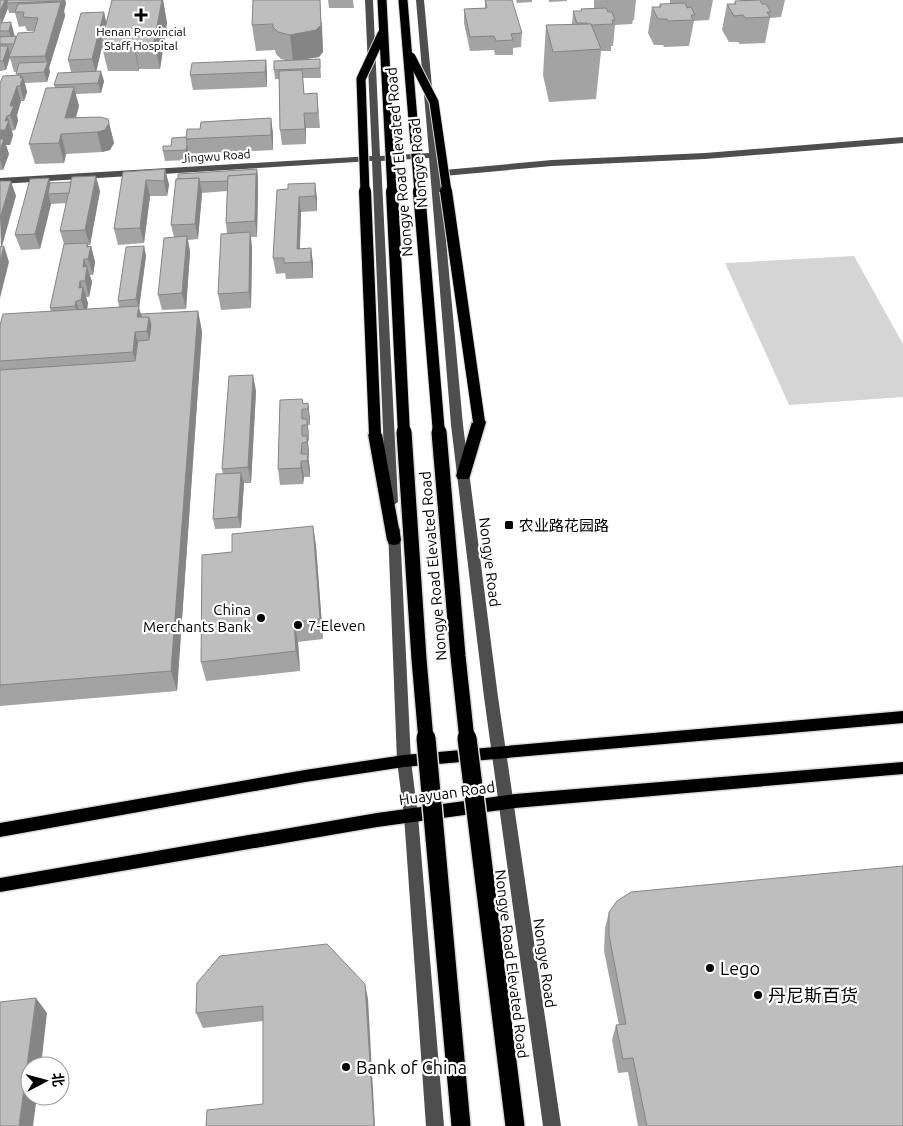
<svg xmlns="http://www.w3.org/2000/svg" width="903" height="1126" font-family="Ubuntu,'Noto Sans SC',sans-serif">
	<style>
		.green { fill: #d5d5d5 }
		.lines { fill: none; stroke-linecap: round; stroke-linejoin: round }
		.major-casing { stroke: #dbdbdb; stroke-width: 3 }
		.highway-casing { stroke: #dbdbdb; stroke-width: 3 }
		.minor { fill: #4e4e4e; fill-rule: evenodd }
		.major { fill: #000; fill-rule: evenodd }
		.highway { fill: #000; fill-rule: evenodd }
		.highway-bridge-far3-casing { stroke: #dbdbdb; stroke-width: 11; stroke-linecap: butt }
		.highway-bridge-far2-casing { stroke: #dbdbdb; stroke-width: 14; stroke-linecap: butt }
		.highway-bridge-far1-casing { stroke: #dbdbdb; stroke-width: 18; stroke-linecap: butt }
		.highway-bridge-casing { stroke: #dbdbdb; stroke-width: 22; stroke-linecap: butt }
		.highway-bridge-far3 { stroke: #000; stroke-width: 9 }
		.highway-bridge-far2 { stroke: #000; stroke-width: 12 }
		.highway-bridge-far1 { stroke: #000; stroke-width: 15 }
		.highway-bridge { stroke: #000; stroke-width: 19 }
		.wall { fill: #a3a3a3; fill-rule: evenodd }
		.shaded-wall { fill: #858585 }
		.building { fill: #bebebe; stroke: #858585 }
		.poi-dot { fill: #000; stroke: #fff; stroke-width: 2 }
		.labels { text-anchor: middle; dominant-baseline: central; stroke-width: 4.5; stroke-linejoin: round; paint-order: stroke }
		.far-poi-label { font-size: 12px; fill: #000; stroke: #fff }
		.far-street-label { font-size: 12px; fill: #000; stroke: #fff }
		.street-label { font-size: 15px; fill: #000; stroke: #fff }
		.poi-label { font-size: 15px; fill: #000; stroke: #fff; text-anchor: start }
		.near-poi-label { font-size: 18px; fill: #000; stroke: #fff; text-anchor: start }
	</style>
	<rect width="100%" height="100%" fill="#fff"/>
	<path class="green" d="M854 256 903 344V397L789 405 725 263Z"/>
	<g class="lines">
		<defs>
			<g id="major">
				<path d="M903 711V723L404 767 305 782 0 837V823L305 770 404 755Z"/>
				<path d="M903 762V774L515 808 377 827 0 892V878L377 813 515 794Z"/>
			</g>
			<g id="highway">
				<path d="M479 418 484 419 486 422 470 476 468 479H458L456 476 472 422 474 419Z"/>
				<path d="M375 429 380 431 382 434 401 540 399 544 394 545 389 544 387 540 368 434 370 431Z"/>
			</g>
		</defs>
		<use href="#major" class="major-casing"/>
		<use href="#highway" class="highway-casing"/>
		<g class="minor">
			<path d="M365 0H373L380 156 429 153 416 0H424L463 425 498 697 561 1126H543L484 697 451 425 429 158 381 161 398 502 392 506 386 502 372 161 0 184V178L372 156Z"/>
			<path d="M903 137V143L705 159 552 166 444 176 440 173 444 170 552 160 705 153Z"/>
			<path d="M394 525 400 529 411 761 418 816 444 1126H426L404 816 397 761 388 529Z"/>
		</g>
		<use href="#major" class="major"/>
		<use href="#highway" class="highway"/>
		<defs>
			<g id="highway-bridge-far3">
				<path d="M382 0 392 192"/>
				<path d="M403 0 419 192"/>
				<path d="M411 57 434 102 447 192"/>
				<path d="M365 192 361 79 382 34"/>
			</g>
			<g id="highway-bridge-far2">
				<path d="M365 191 375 434"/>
				<path d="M392 191 404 434"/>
				<path d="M419 191 439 434"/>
				<path d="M446 191 479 422"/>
			</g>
			<g id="highway-bridge-far1">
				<path d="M404 432 419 659 426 740"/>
				<path d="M439 432 458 656 467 740"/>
			</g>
			<g id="highway-bridge">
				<path d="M426 738 461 1126"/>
				<path d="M467 738 515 1126"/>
			</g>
		</defs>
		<use href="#highway-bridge-far3" class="highway-bridge-far3-casing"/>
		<use href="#highway-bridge-far2" class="highway-bridge-far2-casing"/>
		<use href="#highway-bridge-far1" class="highway-bridge-far1-casing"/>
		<use href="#highway-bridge" class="highway-bridge-casing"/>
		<use href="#highway-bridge-far3" class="highway-bridge-far3"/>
		<use href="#highway-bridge-far2" class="highway-bridge-far2"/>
		<use href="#highway-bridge-far1" class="highway-bridge-far1"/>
		<use href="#highway-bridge" class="highway-bridge"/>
	</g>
	<g class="wall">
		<path d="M0 0H65L66 3 64 11 65 16 49 68 50 72 47 82 25 83 27 92 24 101H21L17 115 18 121 15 130 12 131 13 135 10 145H6L9 154 3 170H0V83L17 75V72H14L10 58 6 70 0 71ZM8 8 9 13H15L19 27 25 26 27 31H34V32L16 38 2 23Z"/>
		<path d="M112 0H163L167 23 160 69H139V71H108L102 47 96 71 104 81 101 93 75 94 79 106 76 118 109 123 114 143 110 150 102 152 66 154 64 163 35 164 29 144 55 87 54 85 71 72 68 60 104 12 106 23Z"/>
		<path d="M328 0H353L354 8H329Z"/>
		<path d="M485 0 522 33 521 47 513 48V55H495L494 50 470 51 464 23V9L485 8Z"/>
		<path d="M516 0H532V2L517 3Z"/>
		<path d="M549 0H567V1L549 2Z"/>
		<path d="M594 0H636L634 20H633L632 24 615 25 613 46H611V51H601L596 99 549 102 543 75 546 25H572L573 11H581V9L594 8Z"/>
		<path d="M670 0H713L709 20 694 21 689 46 664 47 663 45H654L648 33 652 7H659L660 4H670Z"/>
		<path d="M741 0H785L781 17 770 18 765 43 740 44 738 42H729L722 30 727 4H734L735 1H741Z"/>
		<path d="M322 22 323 52 319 57 299 60 320 59 321 78H303L304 94 317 93 320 128H306V144L282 145 280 130 279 79H275L274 70 290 61 281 59 276 54 275 50 256 51 252 25Z"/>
		<path d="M266 60 267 74V87L193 90 190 75Z"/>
		<path d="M273 133V150L189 154 188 160 165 161 163 151 171 146 172 138Z"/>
		<path d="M165 169 169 185 167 196H150L144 243 118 245 114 229 123 172Z"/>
		<path d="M257 169 258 180 257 237H251L252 248 251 308 221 310 218 294 227 234 226 223 227 191 202 193 198 239 188 240 190 252 186 309 162 310 158 295 174 237 171 225 176 179Z"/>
		<path d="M49 178 50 183 100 191 90 245H88V247L91 246 95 262 93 275H90L92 282 89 297H86L88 303 87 309 119 307 118 301 144 246 146 256 139 308 141 314 198 311 202 332 177 691 0 706V323L51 311 50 308 64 244 60 231 67 203 51 204 40 249 21 250 15 235Z"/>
		<path d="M315 183 317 199V211L301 212 300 249 311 248 313 264V278L286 279 285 273 276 274 273 258 288 189Z"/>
		<path d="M256 391 251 483H244L241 528 215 529 213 519 223 474 222 469Z"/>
		<path d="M303 403H308L310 419V425H308L309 441H308L309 452V458H308L310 470V477H304L303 484 280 485 278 469Z"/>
		<path d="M313 526 316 546 323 639 298 642 300 671 206 681 201 662 232 552Z"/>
		<path d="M609 912 903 1126H638L628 1072 618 1073 612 1040 616 1025H619L604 951 605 928Z"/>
		<path d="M197 983 368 999 263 1021 203 1028 196 1013Z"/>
	</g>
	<g class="shaded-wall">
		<path d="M5 0H10L7 3 8 8 2 23 0 17V11Z"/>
		<path d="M62 0H65L66 3 64 11 65 16 49 68 50 72 47 82 44 72 47 64 45 56Z"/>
		<path d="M162 0H163L167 23 160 69 154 42Z"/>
		<path d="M320 0 323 52 319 57 293 61 290 35Z"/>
		<path d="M104 12 107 26 101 44 102 47 96 73 92 59Z"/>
		<path d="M11 22 15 37 13 45 9 31Z"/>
		<path d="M134 43 139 69V71L133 44Z"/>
		<path d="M8 46 10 56 6 70 3 61Z"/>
		<path d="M266 60 267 74V87L265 72Z"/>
		<path d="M101 71 104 81 101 93 98 83Z"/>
		<path d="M21 75 22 80 23 77 27 92 24 101 20 86V78Z"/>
		<path d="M17 86 21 101 17 115 18 121 15 130 10 115V106Z"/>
		<path d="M74 87 79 106 71 134 65 118Z"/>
		<path d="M304 113 306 128V144L305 129Z"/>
		<path d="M7 116 13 135 10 145H6L9 154 3 170 0 160V130L5 121Z"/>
		<path d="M271 118 273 133V150L271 135Z"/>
		<path d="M109 123 114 143 110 150 102 152 97 132Z"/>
		<path d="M61 134 66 154 64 163 59 143Z"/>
		<path d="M187 144 189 154 188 160 186 150Z"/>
		<path d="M165 169 169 185 167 196 164 181Z"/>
		<path d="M257 169 258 180V190L256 179Z"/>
		<path d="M256 174 258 190 257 237 255 221Z"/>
		<path d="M96 176 100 191 90 245 85 230Z"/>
		<path d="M49 178 53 193 48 194 51 204 40 249 35 234Z"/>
		<path d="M199 178 202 193 198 239 195 224Z"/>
		<path d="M146 180 150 196 144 243 140 228Z"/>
		<path d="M11 181 16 196 1 250 0 218Z"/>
		<path d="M315 183 317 199V211L315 196Z"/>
		<path d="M299 197 301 212 299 265 297 249Z"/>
		<path d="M250 232 252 248 251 308 249 292Z"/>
		<path d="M187 236 190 252 186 309 182 293Z"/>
		<path d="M87 243 90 251 91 246 95 262 93 275 88 259 87 247Z"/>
		<path d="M4 246 9 262 0 298V261Z"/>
		<path d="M144 246 146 256 139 308 144 326 137 317 139 308 136 299Z"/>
		<path d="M311 248 313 264V278L311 262Z"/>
		<path d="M84 259 92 282 89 297 85 281 83 267Z"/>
		<path d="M80 281 83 291V287L88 303 86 316 81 300 79 288Z"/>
		<path d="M76 301 81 316 80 322 75 306Z"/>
		<path d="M198 311 202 332 177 691 171 671Z"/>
		<path d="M149 317 156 346 154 361 147 331Z"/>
		<path d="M135 332 143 362 141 382 133 352Z"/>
		<path d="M253 375 256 391 251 483 248 467Z"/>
		<path d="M308 403 310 419V425L308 409Z"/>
		<path d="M307 419 309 435V441L307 425Z"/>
		<path d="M307 436 309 452V458L307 442Z"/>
		<path d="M308 454 310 470V477L307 461Z"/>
		<path d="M301 461 304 477 303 484 301 468Z"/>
		<path d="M241 473 244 483 241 528 238 517Z"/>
		<path d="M313 526 316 546 323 639 320 619Z"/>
		<path d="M294 622 298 642 300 671 296 651Z"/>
		<path d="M365 984 368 999 375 1126H374Z"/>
		<path d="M36 998 47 1013 41 1066H30V1096H37L33 1126H19Z"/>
	</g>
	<g class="building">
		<path d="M0 0H5L0 11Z"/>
		<path d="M8 0H62L61 1 7 3Z"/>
		<path d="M112 0H162L154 42 134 43 133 44H101Z"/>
		<path d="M253 0H320L321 25 316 30 290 35 278 32 273 27V24L252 25Z"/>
		<path d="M485 0H512L522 33 511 34 513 40 496 41 494 36 470 37 464 9 487 8Z"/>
		<path d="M760 0 762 4H766L771 12H767L770 17 745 18 743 15 734 16 727 4H736L735 1Z"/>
		<path d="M61 2 45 56 9 57 18 33 34 32 38 18 23 17 24 12H15L18 4Z"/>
		<path d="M685 3 687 8 691 7 695 15H691L693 20 668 21 667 19H658L652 7H661L660 4Z"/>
		<path d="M606 8 608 12H612L615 20H612L613 24 591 25V24H587V23H577L573 11H582L581 9Z"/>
		<path d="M104 12 92 59 68 60 81 13Z"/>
		<path d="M11 22 9 31H0V23Z"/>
		<path d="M591 24 601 49 553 52 546 25Z"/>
		<path d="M16 36 14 44H0V37Z"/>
		<path d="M0 46H8L3 61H0Z"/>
		<path d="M320 59V68L274 70V61Z"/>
		<path d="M266 60 265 72 190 75 192 63Z"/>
		<path d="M48 62 44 72 16 74 19 63Z"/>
		<path d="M302 70 304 94 317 93 318 113H304L305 129 280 130 279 71Z"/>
		<path d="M101 71 98 83 54 85 58 73Z"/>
		<path d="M21 75 20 78 23 77 20 86H17L10 106H14L10 115 7 116 5 121 9 120 5 130H0V83L3 76Z"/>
		<path d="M74 87 65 118 100 117 108 119 109 123 105 130 97 132 61 134 59 143 29 144 46 88Z"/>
		<path d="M271 118V135L186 139 187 129H200L201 122Z"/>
		<path d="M186 137 187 144 186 150 163 151V146H171L172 138Z"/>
		<path d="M0 139H4L0 150Z"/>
		<path d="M165 169 164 181 146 180 140 228 114 229 123 172Z"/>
		<path d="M257 169 256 179V174L228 176V181L200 182 199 178 178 179V174Z"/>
		<path d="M256 174 255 221 226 223 228 176Z"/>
		<path d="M96 176 85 230 60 231 72 177Z"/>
		<path d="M49 178 35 234 15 235 30 179Z"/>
		<path d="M199 178 195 224 171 225 176 179Z"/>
		<path d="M0 181H11L0 218Z"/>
		<path d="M71 182 69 193 48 194 50 183Z"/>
		<path d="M315 183V196L299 197 297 249 311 248V262L284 263V258H273L277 190 288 189V184Z"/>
		<path d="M250 232 249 292 218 294 221 234Z"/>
		<path d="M187 236 182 293 158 295 164 238Z"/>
		<path d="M87 243V247L91 246 88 259H84L83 267 87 266 85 281H80L79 288 83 287 81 300 76 301 75 306 50 308 64 244Z"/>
		<path d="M4 246 0 261V247Z"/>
		<path d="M144 246 136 299 118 301 126 247Z"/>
		<path d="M139 306 137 317H149L147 331 135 332 133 352 0 361V325L3 314Z"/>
		<path d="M198 311 171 671 0 685V370L135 361 138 341 149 340 151 325 149 317H141V314Z"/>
		<path d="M253 375 248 467 222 469 229 376Z"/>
		<path d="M302 399 303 404 308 403V409H302V419H307V425H302V436H307V442L302 443 301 454H308L307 461H301V468L278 469 280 400Z"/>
		<path d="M241 473 238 517 213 519 216 474Z"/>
		<path d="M313 526 320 619 294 622 296 651 201 662 202 555 232 552V534Z"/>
		<path d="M903 866V1126H647L633 1058 623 1059 616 1025 626 1024 609 935V912L617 901 631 892Z"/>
		<path d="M327 944 365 984 374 1126H206L207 1110 263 1104V1006L196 1013 197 983 220 956Z"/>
		<path d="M36 998 19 1126H0V1002Z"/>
	</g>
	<g class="poi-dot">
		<path d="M138.5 7.5h5v5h5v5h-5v5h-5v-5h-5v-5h5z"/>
		<rect x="504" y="520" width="10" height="10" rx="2.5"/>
		<circle cx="261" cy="618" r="5"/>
		<circle cx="298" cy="625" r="5"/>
		<circle cx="710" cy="968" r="5"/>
		<circle cx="758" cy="995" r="5"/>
		<circle cx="346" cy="1067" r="5"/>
	</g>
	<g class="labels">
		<g class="far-poi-label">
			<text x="141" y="31">Henan Provincial<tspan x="141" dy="14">Staff Hospital</tspan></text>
		</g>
		<g class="far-street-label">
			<text transform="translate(216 156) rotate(-4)">Jingwu Road</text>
		</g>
		<g class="street-label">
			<text transform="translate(399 162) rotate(-95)">Nongye Road Elevated Road</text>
			<text transform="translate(418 163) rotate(-95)">Nongye Road</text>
			<text transform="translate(490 562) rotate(83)">Nongye Road</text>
			<text transform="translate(433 566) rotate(-95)">Nongye Road Elevated Road</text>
			<text transform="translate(447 793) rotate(-8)">Huayuan Road</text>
			<text transform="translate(545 963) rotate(82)">Nongye Road</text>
			<text transform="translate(512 964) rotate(83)">Nongye Road Elevated Road</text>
		</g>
		<g class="poi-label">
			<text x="519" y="525">农业路花园路</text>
			<text x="251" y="609" text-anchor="end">China<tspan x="251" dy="17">Merchants Bank</tspan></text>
			<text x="308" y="625">7-Eleven</text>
		</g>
		<g class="near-poi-label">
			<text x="720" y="968">Lego</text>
			<text x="768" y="995">丹尼斯百货</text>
			<text x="356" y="1067">Bank of China</text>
		</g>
	</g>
	<g transform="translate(45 1081) rotate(84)"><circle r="24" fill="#ffffff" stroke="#999999"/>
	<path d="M0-4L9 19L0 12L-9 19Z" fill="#000000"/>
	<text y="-8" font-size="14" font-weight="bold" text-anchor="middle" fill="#000000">北</text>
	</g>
</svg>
